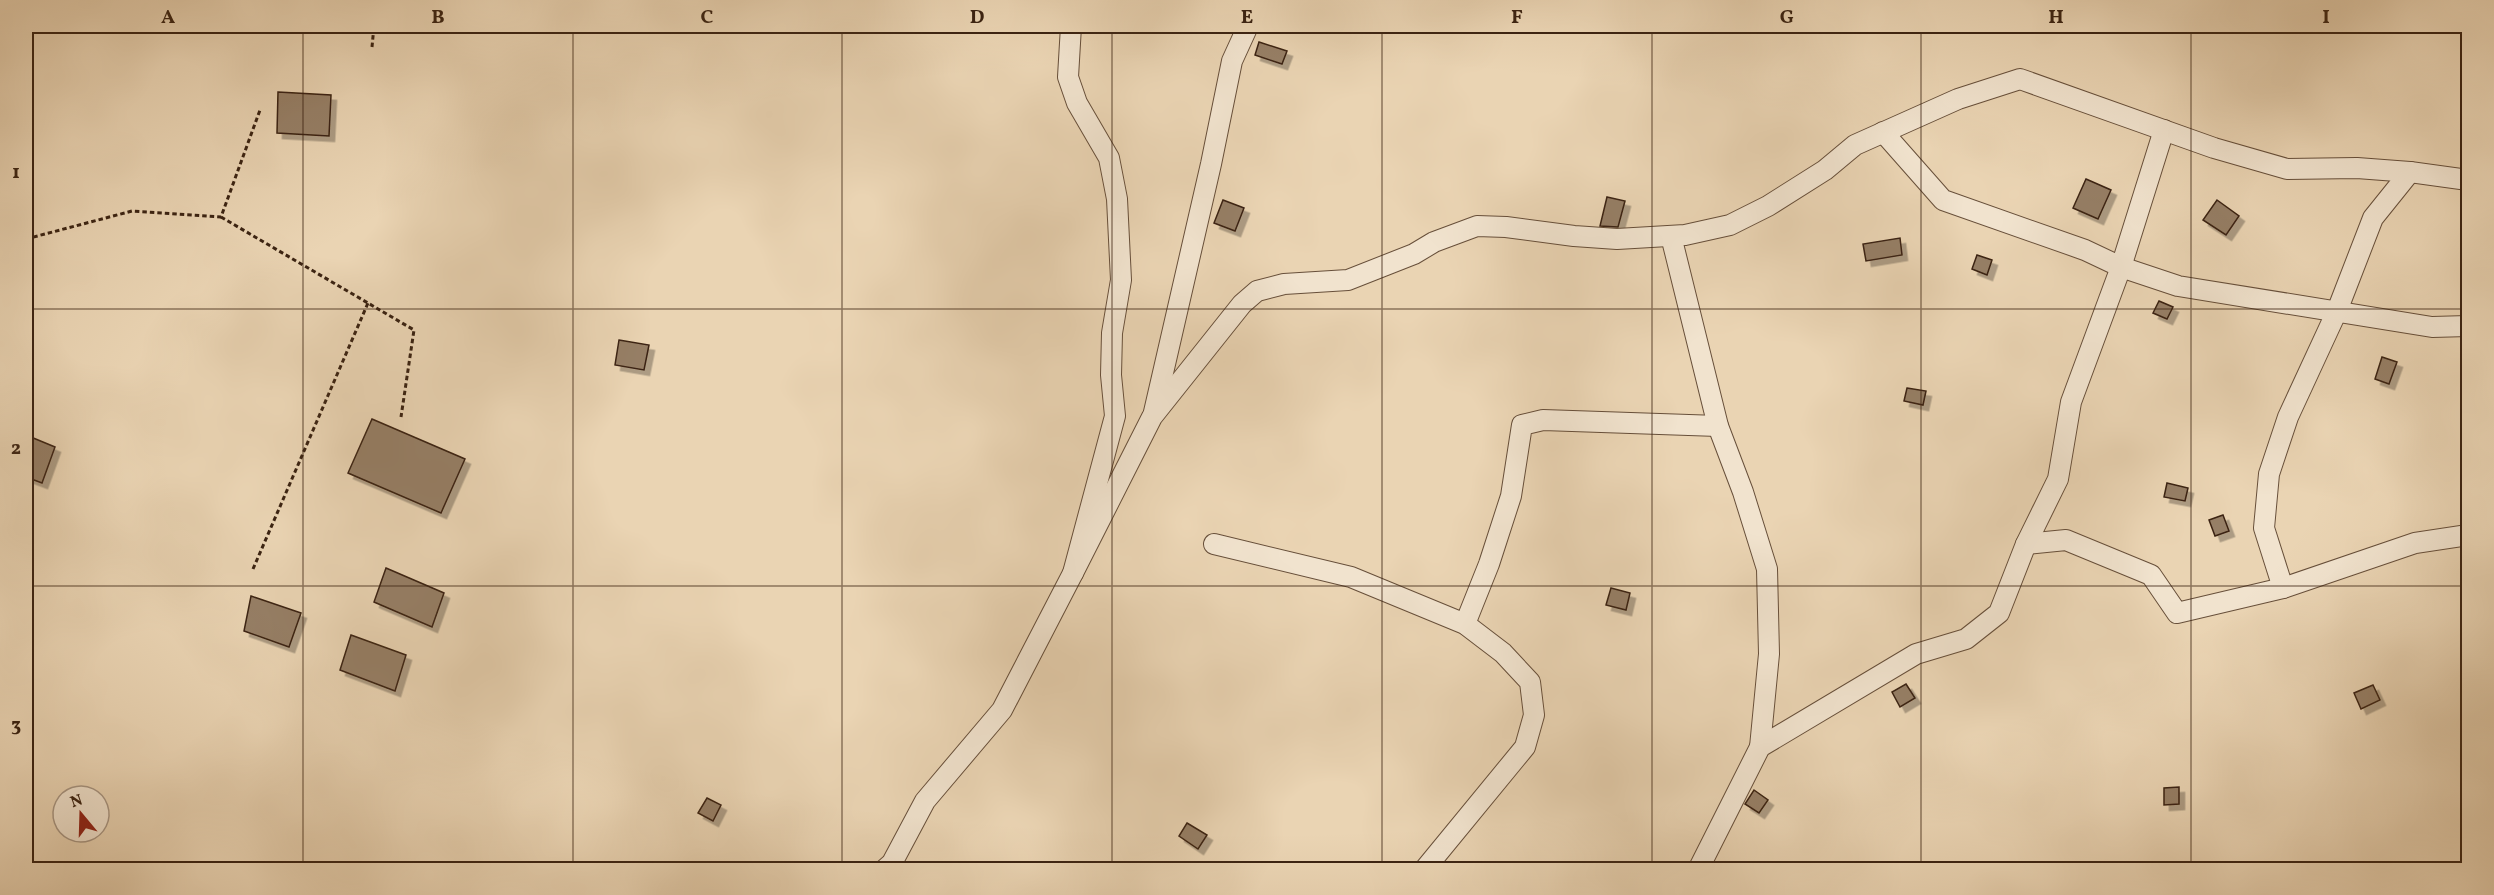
<svg xmlns="http://www.w3.org/2000/svg" width="2494" height="895" font-family="Vollkorn,serif">
	<style>
		.building { fill: #967f66; stroke: #3b2312; stroke-width: 1.5; filter: url(#shadow) }
		.lines { fill: none; stroke-linecap: round; stroke-linejoin: round }
		.minor-casing { stroke: #674f3a; stroke-width: 22 }
		.path { stroke: #3b2312; stroke-width: 3; stroke-dasharray: 4.5 3; stroke-linecap: butt }
		.minor { stroke: #f1e3ce; stroke-width: 20 }
		.grid { fill: none; stroke: #3b2312; stroke-width: 1.5; stroke-opacity: 0.55 }
		.neatline { fill: none; stroke: #3b2312; stroke-width: 2 }
		.grid-label { font-size: 20px; text-anchor: middle; font-weight: bold; fill: #3b2312 }
	</style>
	<defs>
		<filter id="shadow"><feDropShadow dx="5.5" dy="5.5" stdDeviation="0" flood-color="#0004"/></filter>
	</defs>
	<rect width="100%" height="100%" fill="#ead4b3"/>
	<filter id="stains"><feTurbulence type="fractalNoise" baseFrequency=".00333" numOctaves="4"/><feColorMatrix values="0 0 0 0 .2 0 0 0 0 .09 0 0 0 0 .02 0 0 0 .5 -.17"/></filter>
	<radialGradient id="worn" r=".72"><stop offset=".6" stop-color="#630" stop-opacity="0"/><stop offset="1" stop-color="#630" stop-opacity=".3"/></radialGradient>
	<g class="building">
		<path d="M1259 42 1287 51 1282 64 1255 55Z"/>
		<path d="M278 92 331 95 329 136 277 133Z"/>
		<path d="M2086 179 2111 190 2098 219 2073 208Z"/>
		<path d="M1607 197 1625 201 1618 227 1600 226Z"/>
		<path d="M1223 200 1244 208 1235 231 1214 223Z"/>
		<path d="M2217 200 2239 216 2226 235 2203 220Z"/>
		<path d="M1900 238 1902 255 1866 261 1863 244Z"/>
		<path d="M1977 255 1992 260 1987 275 1972 269Z"/>
		<path d="M2159 301 2173 307 2167 319 2153 313Z"/>
		<path d="M619 340 649 345 644 370 615 365Z"/>
		<path d="M2382 357 2397 362 2389 384 2375 379Z"/>
		<path d="M1907 388 1926 391 1923 405 1904 401Z"/>
		<path d="M372 419 465 459 441 513 348 473Z"/>
		<path d="M26 435 55 447 42 483 26 477Z"/>
		<path d="M2167 483 2188 488 2185 501 2164 497Z"/>
		<path d="M2223 515 2229 531 2215 536 2209 520Z"/>
		<path d="M386 568 444 593 432 627 374 602Z"/>
		<path d="M1611 588 1630 593 1626 610 1606 605Z"/>
		<path d="M251 596 301 613 289 647 244 631Z"/>
		<path d="M351 635 406 655 395 691 340 670Z"/>
		<path d="M1906 684 1915 698 1900 707 1892 692Z"/>
		<path d="M2373 685 2380 700 2361 709 2354 693Z"/>
		<path d="M2179 787V804L2164 805V788Z"/>
		<path d="M1754 790 1768 800 1759 813 1745 804Z"/>
		<path d="M707 798 721 805 713 821 698 813Z"/>
		<path d="M1187 823 1207 835 1198 849 1179 836Z"/>
	</g>
	<g class="lines">
		<defs>
			<g id="minor">
				<path d="M1883 132 1943 200 2085 250 2121 267 2178 286 2432 327 2468 326"/>
				<path d="M1671 236 1718 426 1743 492 1767 569 1769 654 1760 747"/>
				<path d="M1154 412 1211 164 1232 61 1248 26"/>
				<path d="M1214 544 1351 577 1465 624 1503 653 1530 682 1534 715 1525 747 1424 870"/>
				<path d="M2026 544 2066 540 2151 575 2177 613 2283 588 2415 543 2468 535"/>
				<path d="M1073 573 1152 417 1242 304 1257 291 1284 284 1348 280 1414 254 1434 242 1477 226 1506 227 1574 236 1617 239 1685 235 1730 225 1768 206 1825 170 1855 145 1958 99 2020 79 2214 148 2287 169 2357 168 2410 172 2468 180"/>
				<path d="M2283 588 2264 528 2269 474 2288 417 2337 311 2373 218 2410 172"/>
				<path d="M1465 624 1489 564 1511 496 1522 425 1543 420 1718 426"/>
				<path d="M884 870 892 863 925 801 1002 710 1073 573 1115 416 1111 375 1112 333 1121 280 1117 199 1109 158 1077 103 1068 77 1071 26"/>
				<path d="M1698 870 1760 747 1916 654 1966 639 1999 613 2026 544 2058 479 2071 402 2121 267 2164 130"/>
			</g>
		</defs>
		<use href="#minor" class="minor-casing"/>
		<g class="path">
			<path d="M372 47 374 26"/>
			<path d="M221 217 414 330 401 417"/>
			<path d="M26 239 132 211 221 217 260 110"/>
			<path d="M253 569 368 303"/>
		</g>
		<use href="#minor" class="minor"/>
	</g>
	<path class="grid" d="M303 26V870M573 26V870M842 26V870M1112 26V870M1382 26V870M1652 26V870M1921 26V870M2191 26V870M26 309H2468M26 586H2468"/>
	<rect width="2494" height="895" fill="none" stroke="#ead4b3" stroke-width="66"/>
	<g transform="translate(81 814) rotate(341)"><circle r="28" fill="#f1e3ce" stroke="#a89683" stroke-width="1.5"/>
	<path d="M0-4.5L10 22L0 15L-10 22Z" fill="#8f2418"/>
	<text y="-9" font-size="16" font-weight="bold" text-anchor="middle" fill="#3b2312">N</text>
	</g>
	<rect x="33" y="33" width="2428" height="829" class="neatline"/>
	<g class="grid-label">
		<text x="168" y="23">A</text>
		<text x="438" y="23">B</text>
		<text x="707" y="23">C</text>
		<text x="977" y="23">D</text>
		<text x="1247" y="23">E</text>
		<text x="1517" y="23">F</text>
		<text x="1787" y="23">G</text>
		<text x="2056" y="23">H</text>
		<text x="2326" y="23">I</text>
		<text x="16" y="178">1</text>
		<text x="16" y="454">2</text>
		<text x="16" y="731">3</text>
	</g>
	<rect width="100%" height="100%" filter="url(#stains)"/>
	<rect width="100%" height="100%" fill="url(#worn)"/>
</svg>
